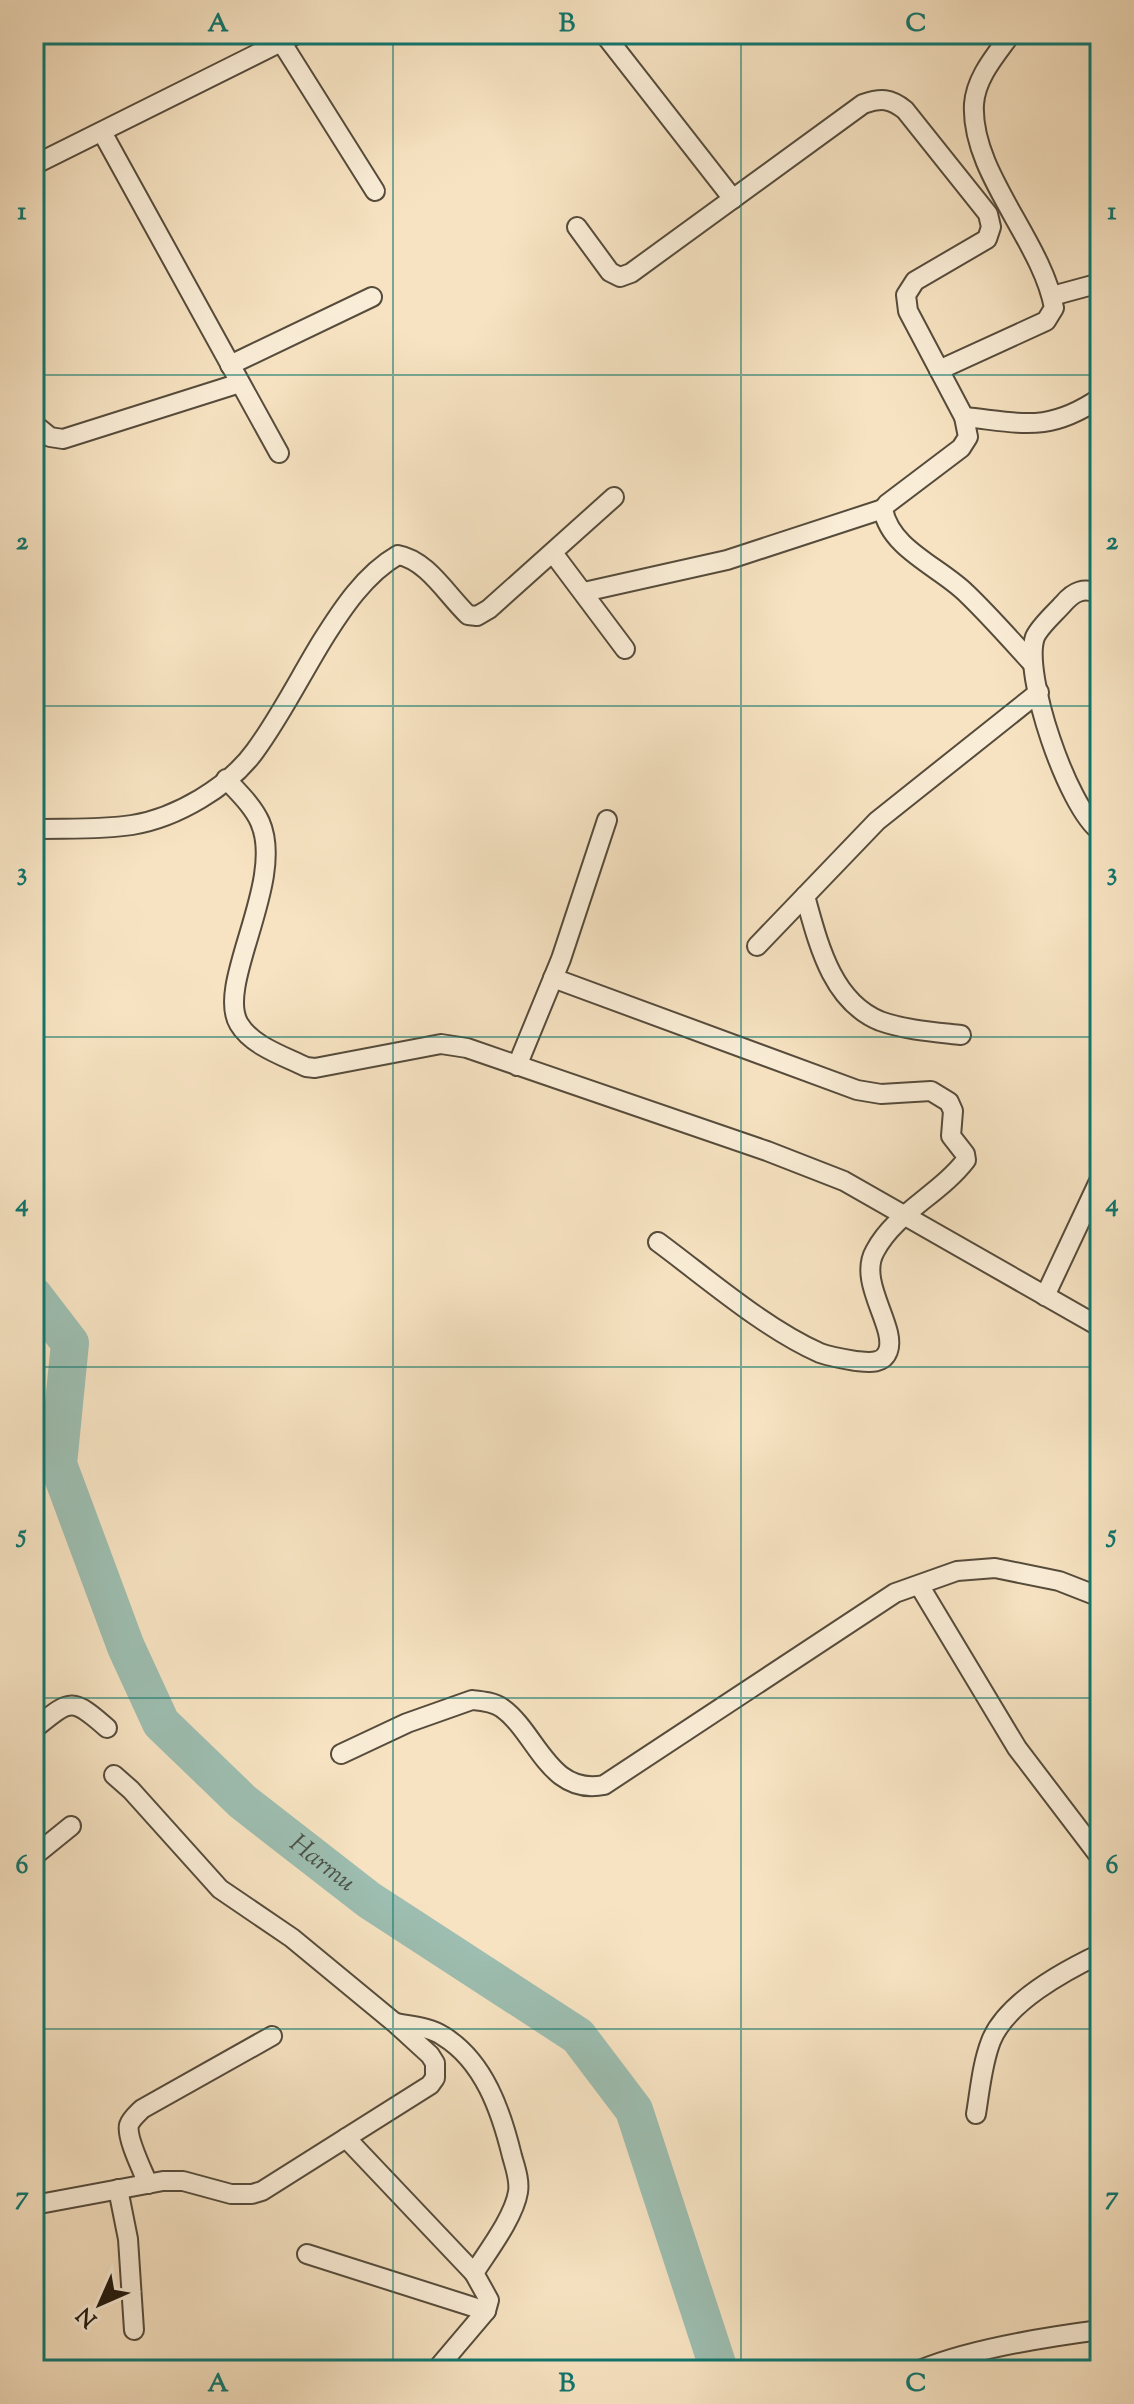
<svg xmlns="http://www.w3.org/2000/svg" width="1134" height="2404" font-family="'Sorts Mill Goudy',serif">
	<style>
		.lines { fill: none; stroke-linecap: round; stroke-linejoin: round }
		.river { stroke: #9dbeb1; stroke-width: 38 }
		.street-casing { stroke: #564c3c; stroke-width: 22 }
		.street { stroke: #faedd7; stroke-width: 18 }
		.grid { fill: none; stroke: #0f766e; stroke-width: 2; stroke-opacity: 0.55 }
		.labels { text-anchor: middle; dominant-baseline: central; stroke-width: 6; stroke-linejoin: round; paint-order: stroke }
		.water-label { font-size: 26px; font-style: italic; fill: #4c5348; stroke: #faedd7 }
		.neatline { fill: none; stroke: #0f766e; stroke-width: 3 }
		.grid-label { font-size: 26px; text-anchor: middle; font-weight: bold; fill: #0f766e }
	</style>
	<rect width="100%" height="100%" fill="#f7e3c2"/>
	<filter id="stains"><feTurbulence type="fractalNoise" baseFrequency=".0025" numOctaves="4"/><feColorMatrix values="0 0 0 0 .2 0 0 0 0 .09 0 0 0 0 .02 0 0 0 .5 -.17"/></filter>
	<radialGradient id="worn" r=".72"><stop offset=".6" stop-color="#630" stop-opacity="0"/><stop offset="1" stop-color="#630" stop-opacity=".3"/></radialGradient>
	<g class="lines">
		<path class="river" id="s1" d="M34 1296 70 1343 58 1464 126 1647 161 1723 243 1802 369 1900 578 2036 634 2110 719 2370"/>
		<defs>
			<g id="street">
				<path d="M608 39 733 199"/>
				<path d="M282 43 375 191"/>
				<path d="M102 132 279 453"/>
				<path d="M34 165 297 34"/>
				<path d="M577 227 610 272 620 277 631 273 863 104C881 98 890 98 905 110L988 214 991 227 987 239 915 281 906 295 908 311 964 417 968 437 961 448 887 504 883 509C890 549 940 567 966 593 989 615 1010 639 1031 662"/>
				<path d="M1052 296 1100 283"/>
				<path d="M230 365 372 297"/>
				<path d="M939 370 1046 321 1054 308C1042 241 970 172 974 104 976 77 996 55 1011 34"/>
				<path d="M964 417C1023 423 1048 433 1100 398"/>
				<path d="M34 424 50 437 63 439 240 383"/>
				<path d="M553 553 625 649"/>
				<path d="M584 592 727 560 883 509"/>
				<path d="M1100 594C1084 587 1074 591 1063 604 1055 613 1040 626 1035 637 1022 674 1068 808 1100 831"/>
				<path d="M226 779C238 792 253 806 260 822 286 881 215 985 239 1024 252 1046 284 1056 306 1067L315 1068 441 1044 467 1048 767 1151 844 1181 1100 1327"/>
				<path d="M34 829C66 828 100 830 132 825 176 818 229 787 255 751 280 717 300 677 322 641 342 609 365 574 398 555 427 560 447 595 468 615L477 616 489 609 614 497"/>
				<path d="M805 896C818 942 831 1001 880 1021 905 1030 934 1032 961 1035"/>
				<path d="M757 946 877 821 1039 692"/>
				<path d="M553 978 857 1090 881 1094 931 1091 949 1102 953 1111 951 1136 965 1154 966 1160C940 1194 895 1213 875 1251 857 1282 897 1327 888 1351 883 1365 867 1362 856 1361 844 1359 831 1357 820 1353 764 1328 708 1279 658 1242"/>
				<path d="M517 1066 561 959 607 820"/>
				<path d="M1045 1296 1100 1179"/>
				<path d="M919 1585 1017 1748 1100 1857"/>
				<path d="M34 1729C70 1700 71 1696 107 1728"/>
				<path d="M341 1754 407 1723 472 1700C482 1701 494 1702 502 1708 537 1733 549 1796 604 1785L895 1593 957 1571 995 1568 1059 1581 1100 1597"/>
				<path d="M34 1856 71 1826"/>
				<path d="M396 2023C411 2026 430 2027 443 2036 484 2061 501 2111 512 2156 515 2167 520 2180 518 2192 514 2217 488 2251 474 2273"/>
				<path d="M976 2114C980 2090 982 2064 991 2041 1006 2003 1064 1971 1100 1954"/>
				<path d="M346 2138 474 2273 489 2300 486 2311 436 2370"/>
				<path d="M148 2184C143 2171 126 2138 129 2125 131 2119 138 2113 142 2109L272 2036"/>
				<path d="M118 2189 128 2239 134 2330"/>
				<path d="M34 2205 163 2181H183L231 2194H252L262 2191 430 2085 435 2078V2063L430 2055 395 2023 292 1938 220 1889 131 1790 114 1775"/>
				<path d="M307 2254 486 2311"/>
				<path d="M920 2370C970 2349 1046 2337 1100 2330"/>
			</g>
		</defs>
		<use href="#street" class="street-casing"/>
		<use href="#street" class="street"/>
	</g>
	<path class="grid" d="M393 34V2370M741 34V2370M34 375H1100M34 706H1100M34 1037H1100M34 1367H1100M34 1698H1100M34 2029H1100"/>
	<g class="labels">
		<g class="water-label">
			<text stroke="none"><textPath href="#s1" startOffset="674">Harmu</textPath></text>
		</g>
	</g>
	<rect width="1134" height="2404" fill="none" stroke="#f7e3c2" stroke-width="88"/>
	<g transform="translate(100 2304) rotate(225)" stroke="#faedd7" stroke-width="6" paint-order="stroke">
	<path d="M0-6L14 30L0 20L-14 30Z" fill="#21190f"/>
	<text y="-12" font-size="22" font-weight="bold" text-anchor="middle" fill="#21190f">N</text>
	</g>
	<rect x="44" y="44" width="1046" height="2316" class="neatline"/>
	<g class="grid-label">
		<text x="218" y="31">A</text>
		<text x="567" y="31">B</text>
		<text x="916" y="31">C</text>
		<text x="22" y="219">1</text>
		<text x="1112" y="219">1</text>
		<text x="22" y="549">2</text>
		<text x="1112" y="549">2</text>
		<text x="22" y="880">3</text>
		<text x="1112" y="880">3</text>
		<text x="22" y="1211">4</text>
		<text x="1112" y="1211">4</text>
		<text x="22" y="1542">5</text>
		<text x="1112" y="1542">5</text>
		<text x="22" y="1873">6</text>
		<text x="1112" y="1873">6</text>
		<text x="22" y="2204">7</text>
		<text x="1112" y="2204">7</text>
		<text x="218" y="2391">A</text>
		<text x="567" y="2391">B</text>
		<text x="916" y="2391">C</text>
	</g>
	<rect width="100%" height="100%" filter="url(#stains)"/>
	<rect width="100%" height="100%" fill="url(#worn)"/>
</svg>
